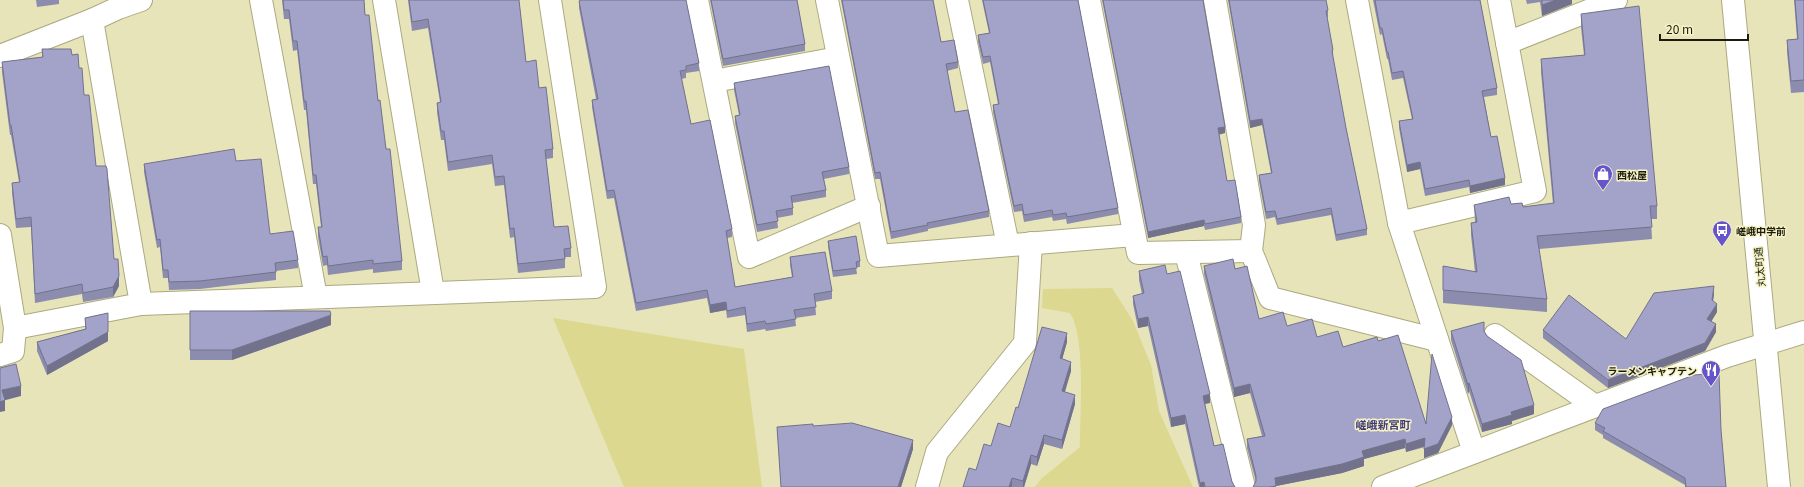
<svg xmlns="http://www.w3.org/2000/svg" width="1804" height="487" font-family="Georgia,'Noto Sans JP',serif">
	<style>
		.green { fill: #ddd88f }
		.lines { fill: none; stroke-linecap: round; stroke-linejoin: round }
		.minor-casing { stroke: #aca980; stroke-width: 24 }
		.primary-casing { stroke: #aca980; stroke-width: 24 }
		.minor { stroke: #fff; stroke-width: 22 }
		.primary { stroke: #fff; stroke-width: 22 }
		.wall { fill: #8c8cae }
		.shaded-wall { fill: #72728d }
		.building { fill: #a3a3ca; stroke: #72728d }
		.labels { text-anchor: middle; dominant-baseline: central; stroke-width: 3; stroke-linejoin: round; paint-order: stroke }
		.poi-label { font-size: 10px; font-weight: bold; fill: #1d1c0c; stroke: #f4f2c6; text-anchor: start }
		.street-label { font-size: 10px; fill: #1d1c0c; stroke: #f4f2c6 }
		.neighbourhood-label { font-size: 11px; font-weight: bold; fill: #413b78; stroke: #f4f2c6 }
	</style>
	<rect width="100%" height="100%" fill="#e7e4b9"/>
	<g class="green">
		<path d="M1112 288 1133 321 1151 365 1159 411 1193 487H1035L1041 479 1080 447C1080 416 1086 337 1070 313L1042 308 1043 289Z"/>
		<path d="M553 318 744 349 762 487H624Z"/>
	</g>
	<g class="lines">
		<defs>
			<g id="minor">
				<path d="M261 0 316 297"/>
				<path d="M384 0 433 292"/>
				<path d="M697 0 749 257 869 206"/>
				<path d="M827 0 878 256 1134 235"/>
				<path d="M957 0 1008 245"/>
				<path d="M1089 0 1138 253 1251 251"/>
				<path d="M1215 0 1254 225 1251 251 1270 298 1437 340"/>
				<path d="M1357 0 1399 223 1474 452"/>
				<path d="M1507 43 1616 0"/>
				<path d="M0 56 92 20 118 8 141 0"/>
				<path d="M714 81 838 58"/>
				<path d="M1399 223 1535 191 1499 0"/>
				<path d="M0 235 15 328 141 304 92 20"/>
				<path d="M1186 253 1244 487"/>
				<path d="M141 304 595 287 550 0"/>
				<path d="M1495 335 1595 406"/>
				<path d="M0 355 13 351 15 328"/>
				<path d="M927 487 937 452 1025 343 1031 243"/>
				<path d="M1383 487 1727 356 1804 332"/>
			</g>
			<path id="primary" d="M1733 0 1779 487"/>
		</defs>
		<use href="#minor" class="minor-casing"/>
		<use href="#primary" class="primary-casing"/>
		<use href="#minor" class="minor"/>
		<use href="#primary" class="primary"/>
	</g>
	<g class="wall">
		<path d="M36 0H59V4L37 7Z"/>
		<path d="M282 0H364L365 15 386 149 402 261V270L373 273V269L328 275 327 265 323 266 318 237V227H321L316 184H313L306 110H304L297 50 293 51 289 19H284Z"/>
		<path d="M408 0H519L526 62 539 88 553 149V158L546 159 554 227 571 248V257H565V268L518 273 514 237 510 238 504 185 495 186 492 164 448 171 444 140H441L437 112V103L440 102 428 28 412 31Z"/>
		<path d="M580 0H686L699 63V71L686 73V78L681 79 691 124 732 229V237L727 238 735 287 792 277 790 265V257L832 291V299L815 302 816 315 795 318 796 326 766 331 765 329 747 332 745 315 727 318 726 310 710 313 707 298 636 311 614 198 607 199 592 107V100L596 99 579 8V1Z"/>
		<path d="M710 0H797L805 44V51L723 66Z"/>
		<path d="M841 0H933L941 42 958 62V68L947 71 955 112 989 211V217L928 229V231L891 239 880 179H875Z"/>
		<path d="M982 0H1078L1118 208V214L1067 224 1066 219 1053 221 1052 217 1024 222 1022 211 1014 212 993 112V105L998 104 990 62 983 64 978 42V35L989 33Z"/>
		<path d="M1102 0H1203L1225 133 1219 134 1227 181 1241 217V223L1205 230 1204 226 1148 238Z"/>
		<path d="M1228 0H1326L1328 10V17H1327L1333 50V57L1346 128 1367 229V235L1336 241 1331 215 1277 225 1275 217 1266 219 1259 181V175L1271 173 1262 125 1250 128Z"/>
		<path d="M1373 0H1480L1497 88V95L1484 97 1491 137 1505 185 1470 193 1469 187 1425 196 1420 169 1407 172 1399 128V121L1412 119 1403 78 1392 80 1388 59H1387L1382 34 1380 35Z"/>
		<path d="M1526 0H1572V4L1542 16 1540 2 1527 4Z"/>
		<path d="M1794 0H1804V92L1791 93 1787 52V40L1797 39Z"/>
		<path d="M1581 14 1657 206V219H1651L1652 239 1539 249 1547 299V312L1443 303V266L1475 272 1471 235V223L1475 222 1474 205 1511 204 1523 207 1553 204 1541 72V59L1584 55 1581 27Z"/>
		<path d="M42 49 72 55 79 68 96 166 119 286 113 297 83 302 82 294 35 303 31 227 16 228 12 193V183L19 182 11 135H10L2 72V62L42 57Z"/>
		<path d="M734 83 849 167V174L824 179 826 190V197L792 203 793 208V215L777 218 778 228 757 232 735 123V116L739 115 734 90Z"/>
		<path d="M236 161 270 234 298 260V268L276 271V280L200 289 169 290 168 278H163L160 247 157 248 144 172V164Z"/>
		<path d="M828 241 860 261V267H856L857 274 833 277 828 246Z"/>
		<path d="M1204 266 1235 269 1259 319 1287 326 1343 347 1378 341 1426 424 1452 425 1438 453 1424 458 1425 447 1406 452 1405 448 1364 459V466L1342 473 1276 486V487H1253L1256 482 1247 448V439L1262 436 1250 393 1234 397 1204 274Z"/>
		<path d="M1139 271 1167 274 1210 403 1205 404 1214 446 1235 487H1199L1185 424 1171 427 1148 326 1138 328 1133 304V296L1142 294 1139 280Z"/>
		<path d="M1714 294 1713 301 1717 312 1711 322 1716 332 1705 351 1608 388 1543 338V330L1626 339Z"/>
		<path d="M190 311 331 325 232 360H190Z"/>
		<path d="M108 313V341L47 375 37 351V342L85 329V318Z"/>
		<path d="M1451 331H1484L1534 414 1512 421V424L1482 432 1469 391 1468 394 1451 340Z"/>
		<path d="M1067 342 1062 359 1071 371 1065 392 1075 404 1062 449 1044 444 1037 466 1031 464 1024 487H963L976 470 991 446 1010 427 1018 408Z"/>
		<path d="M1595 423 1721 430 1726 487H1685V485L1603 438V435L1595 430Z"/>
		<path d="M813 426 913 449 901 487H781L777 427Z"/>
	</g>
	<g class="shaded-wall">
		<path d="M1556 0H1572V4L1542 16V5Z"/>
		<path d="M1262 119V125L1250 128V121Z"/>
		<path d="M1225 127V133L1218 135V128Z"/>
		<path d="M1420 162V169L1407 172V165Z"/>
		<path d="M1505 178V185L1470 193V186Z"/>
		<path d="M1204 220V226L1148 238V232Z"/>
		<path d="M119 276V286L113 297V287Z"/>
		<path d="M1714 286V294L1712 308V300Z"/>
		<path d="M726 302V310L710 313V305Z"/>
		<path d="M1717 304V312L1707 328V319Z"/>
		<path d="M331 315V325L232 360V350Z"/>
		<path d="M1148 317V326L1138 328V319Z"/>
		<path d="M1716 324V332L1705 351 1608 388V380Z"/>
		<path d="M108 332V341L47 375V366Z"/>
		<path d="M1067 333V342L1060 367V358Z"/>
		<path d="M1071 362V371L1062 400V391Z"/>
		<path d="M1469 383V391L1468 394V385Z"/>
		<path d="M1250 384V393L1234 397V388Z"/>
		<path d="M21 386V396L2 401V390Z"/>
		<path d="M1210 394V403L1203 404V396Z"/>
		<path d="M1075 395V404L1062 449V440Z"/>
		<path d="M5 400V411L0 412V402Z"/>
		<path d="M1534 405V414L1512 421V424L1482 432V424L1511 412Z"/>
		<path d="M1185 415V424L1171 427V418Z"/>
		<path d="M1452 417V425L1438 453 1424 458V449Z"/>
		<path d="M1044 435V444L1037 466V457Z"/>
		<path d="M1425 438V446L1406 452V444Z"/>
		<path d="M1405 439V448L1364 459V466L1342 473 1276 486 1275 478 1362 451Z"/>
		<path d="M913 440V449L901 487H898Z"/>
		<path d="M1031 455V464L1024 487H1023V481Z"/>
		<path d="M1012 478V487H1009Z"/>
		<path d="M1204 482V487H1200V483Z"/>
	</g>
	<g class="building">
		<path d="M283 0H364L365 15H369L378 101 380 100 386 149H390L402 261 373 264V260L328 266 327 256 323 257 318 227H322L316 175H313L306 101H304L297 41H293L289 10H284Z"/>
		<path d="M409 0H519L526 62 536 60 539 88 546 87 553 149 545 150 554 227 568 226 571 248 564 249 565 259 518 264 514 228 510 229 504 176 495 177 492 155 448 162 444 131H441L437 103 441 102 428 19 412 22Z"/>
		<path d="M581 0H686L699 63 686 66V70L680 71 691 124 710 120 732 229 726 231 735 287 793 277 790 257 825 252 832 291 814 294 816 307 794 310 796 319 766 324 765 321 747 324 745 307 727 311 726 302 710 305 707 290 636 303 614 190 607 191 592 100 598 99 579 1Z"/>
		<path d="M711 0H797L805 44 723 59Z"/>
		<path d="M842 0H933L941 42 954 40 958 62 946 64 955 112 968 110 989 211 927 223 928 225 891 232 880 172 875 173Z"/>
		<path d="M983 0H1078L1118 208 1067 217 1066 213 1053 215 1052 210 1024 215 1022 204 1014 206 993 105 999 104 990 56 983 57 978 35 990 33Z"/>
		<path d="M1103 0H1203L1225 127 1218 128 1227 181 1235 180 1241 217 1205 224 1204 220 1148 232Z"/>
		<path d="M1229 0H1326L1328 10 1326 11 1333 50 1332 51 1346 128 1367 229 1336 235 1331 208 1277 219 1275 211 1266 212 1259 175 1272 173 1262 119 1250 121Z"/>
		<path d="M1375 0H1480L1497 88 1482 91 1491 137 1497 136 1505 178 1470 186 1469 180 1425 189 1420 162 1407 165 1399 121 1413 119 1403 71 1392 73 1388 52H1387L1382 28H1380Z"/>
		<path d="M1542 0H1556L1542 5Z"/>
		<path d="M1795 0H1804V80L1791 81 1787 40 1798 39Z"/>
		<path d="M1639 6 1657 206H1650L1652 227 1537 236 1547 299 1443 290V266L1477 272 1471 223 1477 222 1474 205 1509 197 1511 204 1522 203 1523 207 1554 203 1541 59 1585 55 1581 14Z"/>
		<path d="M42 49H71L72 55 78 54 79 68H82L84 95H89L96 166H106L107 169 114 259H118L119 276 113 287 83 293 82 284 35 294 31 217 16 219 12 183 20 182 11 125H10L2 62 43 57Z"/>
		<path d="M829 66 849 167 822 172 826 190 791 196 793 208 776 211 778 221 757 225 735 116 740 115 734 83Z"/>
		<path d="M234 149 236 161 261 159 270 234 293 231 298 260 275 263 276 272 200 281 169 282 168 270H163L160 239 157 240 144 164Z"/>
		<path d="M856 236 860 261 856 262 857 268 833 271 828 241Z"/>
		<path d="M1233 259 1235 269 1247 266 1259 319 1283 312 1287 326 1312 319 1317 337 1338 331 1343 347 1377 337 1378 341 1398 335 1426 424 1432 354 1452 417 1438 444 1424 449 1425 438 1406 444 1405 439 1362 451 1364 457 1342 464 1275 478 1276 486 1269 487H1253L1256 481V476L1247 439 1265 436 1250 384 1234 388 1204 266Z"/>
		<path d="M1165 265 1167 274 1180 271 1210 394 1203 396 1214 446 1223 444 1232 482 1235 487H1205L1204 482 1200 483 1185 415 1171 418 1148 317 1138 319 1133 296 1144 293 1139 271Z"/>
		<path d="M1714 286 1712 300 1717 304 1707 319 1716 324 1705 343 1608 380 1543 330 1569 295 1626 339 1654 293Z"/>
		<path d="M190 311H330L331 315 232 350H190Z"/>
		<path d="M108 313V332L47 366 37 342 86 329 85 318Z"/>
		<path d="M1484 322V331L1487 336 1521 360 1534 405 1511 412 1512 415 1482 424 1469 383 1468 385 1451 331Z"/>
		<path d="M1042 327 1067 333 1060 358 1071 362 1062 391 1075 395 1062 440 1044 435 1037 457 1031 455 1023 481 1012 478 1009 487H963L969 468 976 470 984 444 991 446 998 423 1010 427 1016 407 1018 408Z"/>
		<path d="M16 364 21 386 2 390 5 400 0 402V368Z"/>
		<path d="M1719 373 1721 430 1726 487H1686L1685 478 1603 431 1605 428 1595 423 1603 409 1694 375Z"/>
		<path d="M852 423 913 440 898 487H781L777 427 813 424V426Z"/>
	</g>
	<defs>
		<symbol id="shop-pin" viewBox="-11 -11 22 30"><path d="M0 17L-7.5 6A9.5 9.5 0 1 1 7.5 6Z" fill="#6654cd" stroke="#f4f2c6"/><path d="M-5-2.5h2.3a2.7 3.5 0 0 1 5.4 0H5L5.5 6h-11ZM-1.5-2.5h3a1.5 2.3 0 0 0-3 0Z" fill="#fff"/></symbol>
		<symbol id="bus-pin" viewBox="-11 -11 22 30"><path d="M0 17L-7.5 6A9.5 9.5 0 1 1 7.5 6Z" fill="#6654cd" stroke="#f4f2c6"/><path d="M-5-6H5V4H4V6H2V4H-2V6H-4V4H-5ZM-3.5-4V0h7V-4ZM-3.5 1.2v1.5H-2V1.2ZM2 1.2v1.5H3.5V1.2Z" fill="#fff"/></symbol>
		<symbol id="restaurant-pin" viewBox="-11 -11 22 30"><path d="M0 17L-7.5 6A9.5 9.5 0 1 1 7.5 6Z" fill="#6654cd" stroke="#f4f2c6"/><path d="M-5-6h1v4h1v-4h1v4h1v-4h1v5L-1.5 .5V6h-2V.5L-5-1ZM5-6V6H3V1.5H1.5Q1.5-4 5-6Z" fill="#fff"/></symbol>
	</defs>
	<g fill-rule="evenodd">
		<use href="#shop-pin" x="1592" y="163" width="22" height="30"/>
		<use href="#bus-pin" x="1711" y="219" width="22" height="30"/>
		<use href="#restaurant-pin" x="1700" y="359" width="22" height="30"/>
	</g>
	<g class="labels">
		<g class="poi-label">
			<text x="1617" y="174">西松屋</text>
			<text x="1736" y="230">嵯峨中学前</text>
			<text x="1697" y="370" text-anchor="end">ラーメンキャプテン</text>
		</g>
		<g class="street-label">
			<text transform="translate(1759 267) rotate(-95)">丸太町通</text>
		</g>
		<g class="neighbourhood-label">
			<text x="1383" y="424">嵯峨新宮町</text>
		</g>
	</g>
	<path d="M1660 34v6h88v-6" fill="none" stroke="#1d1c0c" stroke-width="2"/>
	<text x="1666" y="34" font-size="12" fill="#1d1c0c" stroke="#f4f2c6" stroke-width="3" paint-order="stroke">20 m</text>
</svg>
